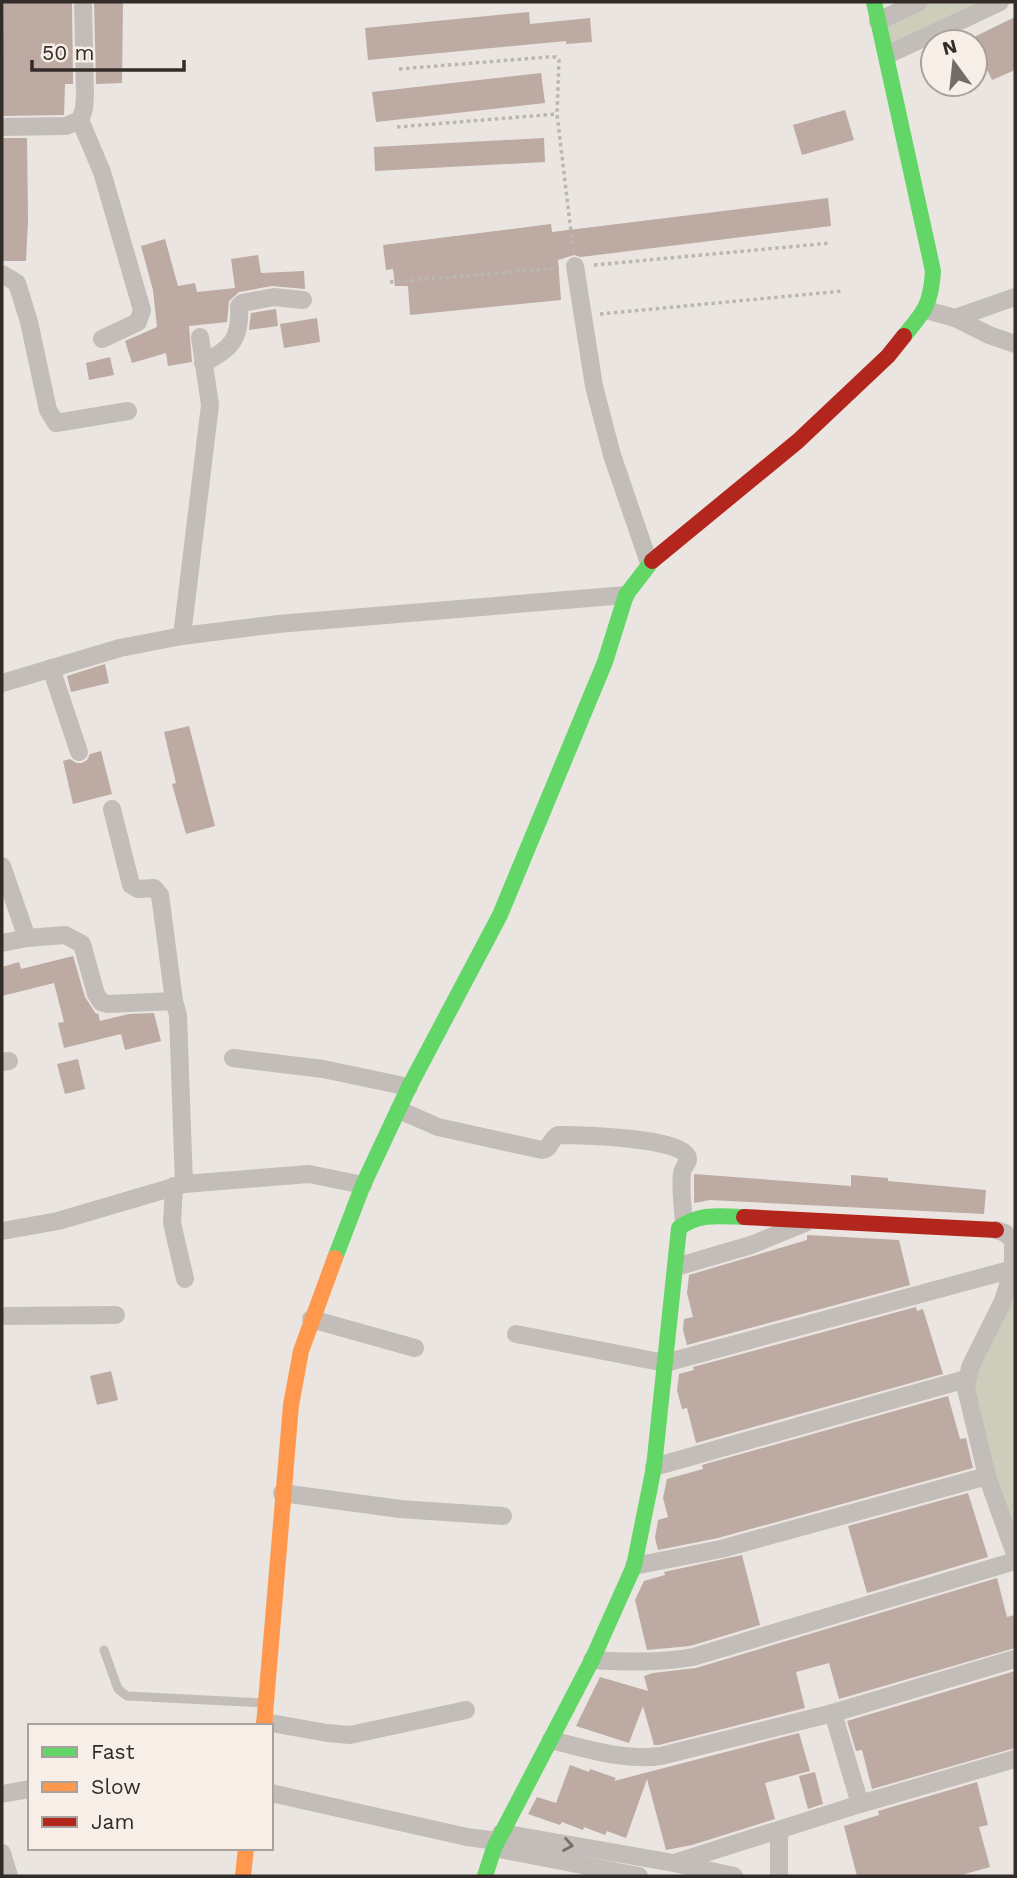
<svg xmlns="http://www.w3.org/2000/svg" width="1017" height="1878" font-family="'Work Sans',sans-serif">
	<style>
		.green { fill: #cccebb }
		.building { fill: #bcaaa3 }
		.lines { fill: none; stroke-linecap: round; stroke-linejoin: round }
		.path { stroke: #bcb6b2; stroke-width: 3.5; stroke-dasharray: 3.5 3.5; stroke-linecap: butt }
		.lane { stroke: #c3bdb9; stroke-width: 9 }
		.street { stroke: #c3bdb9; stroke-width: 18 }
		.fast { stroke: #63d668; stroke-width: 16 }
		.slow { stroke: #ff974d; stroke-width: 16 }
		.jam { stroke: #b3261e; stroke-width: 16 }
		.oneway { stroke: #746d69 }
	</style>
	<rect width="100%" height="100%" fill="#eae5e0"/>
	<g class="green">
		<path d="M919 2H1000L887 55 878 21Z"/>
		<path d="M1015 1268V1554L987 1476 970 1367Z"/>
	</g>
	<g class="building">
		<path d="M4 2H72L73 84H65L64 115 2 116Z"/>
		<path d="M94 2H123L122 83 96 84Z"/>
		<path d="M529 12 530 24 590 18 592 42 566 44V41L368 60 365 28Z"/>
		<path d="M1015 17V70L992 80 972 38Z"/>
		<path d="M541 73 545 103 376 122 372 92Z"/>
		<path d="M845 110 854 140 802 155 793 125Z"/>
		<path d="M2 138H27L28 220 26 261H2Z"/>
		<path d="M544 138 545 162 375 171 374 147Z"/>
		<path d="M828 198 831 226 581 257 574 255 558 260 561 300 410 315 408 286H395L393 269 386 270 383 245 551 224 552 232Z"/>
		<path d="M165 239 178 286 195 283 197 292 235 288 231 259 258 255 261 273 304 271 305 289 272 286 239 292 229 301 227 322 189 326 192 362 168 366 166 353 132 363 125 341 157 327 153 290 141 246Z"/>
		<path d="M276 309 278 326 249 330 251 313Z"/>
		<path d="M317 318 320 342 284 348 280 324Z"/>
		<path d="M110 357 114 375 89 380 86 363Z"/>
		<path d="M105 664 109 683 71 692 67 676Z"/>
		<path d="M189 726 215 826 186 834 172 784 176 783 164 732Z"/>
		<path d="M101 751 112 794 73 804 63 761 70 759 76 763H82L87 760 90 754Z"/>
		<path d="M73 956 85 997 96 1014 98 1013 100 1021 129 1014 154 1013 161 1041 125 1050 121 1034 64 1048 58 1023 64 1022 54 983 2 996V967L19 962 21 969Z"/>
		<path d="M78 1059 85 1089 65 1094 57 1064Z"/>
		<path d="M694 1174 851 1186V1175L888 1178V1181L986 1190 984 1214 710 1200 694 1203Z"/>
		<path d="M807 1235 899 1240 910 1285 687 1345 683 1330 684 1319 693 1317 687 1293 689 1275 807 1240Z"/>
		<path d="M916 1307 917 1311 923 1309 943 1374 696 1443 687 1408 682 1409 677 1390 679 1374 694 1370 693 1367Z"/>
		<path d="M111 1371 118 1400 97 1405 90 1376Z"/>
		<path d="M948 1396 960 1439 966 1438 973 1468 718 1538 658 1550 655 1538 658 1520 668 1517 663 1498 667 1479 703 1469 702 1465Z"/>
		<path d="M968 1493 988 1557 867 1593 848 1526Z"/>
		<path d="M742 1555 760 1625 690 1646 647 1650 635 1600 644 1581 665 1575 664 1572Z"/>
		<path d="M997 1578 1007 1617 1015 1615V1648L839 1699 829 1663 796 1672 805 1708 659 1745H654L643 1706 629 1743 576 1726 600 1677 648 1691 644 1676 653 1673 696 1668Z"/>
		<path d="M1015 1671V1748L872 1789 862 1750 856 1751 847 1721Z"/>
		<path d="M799 1733 810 1771 765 1783 775 1819 692 1845 666 1850 647 1779 626 1838 607 1831 605 1835 584 1827 583 1830 562 1822 560 1825 528 1814 537 1797 556 1803 570 1765 589 1772 590 1769 616 1778 614 1781Z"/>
		<path d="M815 1772 823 1804 808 1809 799 1776Z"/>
		<path d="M977 1782 988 1825 979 1827 990 1867 958 1876H857L844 1826 879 1815 878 1811Z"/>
	</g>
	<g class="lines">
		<g class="path">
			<path d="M399 69 548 57H556L559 60 557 114 573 249"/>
			<path d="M397 127 557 114"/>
			<path d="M594 265 831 243"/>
			<path d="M390 282 559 268"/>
			<path d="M600 314 843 291"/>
		</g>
		<path class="lane" d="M104 1650 118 1689 127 1696 264 1703"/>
		<g class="street">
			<path d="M878 21 919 2"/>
			<path d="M887 55 1000 2"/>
			<path d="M80 120 102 172 142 310 138 322 102 339"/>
			<path d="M2 127 66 126 80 120 84 109 85 94 83 2"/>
			<path d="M575 266 594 386 612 455 649 563"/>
			<path d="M2 274 17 283 29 322 48 410 56 423 128 411"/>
			<path d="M926 310 955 318 1015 297"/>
			<path d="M955 318 989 335 1015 344"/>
			<path d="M203 363C232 349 241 338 239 306L242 303 274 297 303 300"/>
			<path d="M182 636 210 405 200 337"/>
			<path d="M51 668 79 752"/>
			<path d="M2 683 120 648 182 636 278 624 626 595"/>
			<path d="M112 809 131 885 138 889 154 888 160 895 174 1001"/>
			<path d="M2 866 27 938 65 935 82 944 96 994 101 1002 108 1004 174 1001 178 1015 184 1184"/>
			<path d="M2 943 27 938"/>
			<path d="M233 1058 323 1069 409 1087"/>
			<path d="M2 1062 9 1061"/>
			<path d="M399 1110 438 1127 542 1150C552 1148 550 1139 558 1135 577 1135 687 1137 688 1159 688 1164 682 1168 682 1174 680 1189 683 1207 684 1223"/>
			<path d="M174 1186 172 1223 185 1279"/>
			<path d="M996 1230 1005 1233 1013 1240V1269L1003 1301 970 1367 966 1389 987 1476 1015 1554"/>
			<path d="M2 1231 58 1221 184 1184 309 1174 363 1185"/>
			<path d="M676 1267 751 1245 805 1223"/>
			<path d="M2 1316 116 1315"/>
			<path d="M311 1319 415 1348"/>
			<path d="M516 1334 665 1363 1013 1269"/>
			<path d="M654 1467 966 1379"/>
			<path d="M282 1493 400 1509 503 1516"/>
			<path d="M634 1566 721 1549 987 1476"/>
			<path d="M592 1660C627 1662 659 1663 693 1657L1015 1561"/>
			<path d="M833 1713 860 1804"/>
			<path d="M265 1722 327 1733 350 1735 466 1710"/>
			<path d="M551 1740C587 1749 623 1761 661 1756L833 1713 1015 1659"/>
			<path d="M271 1793 467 1837 497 1841"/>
			<path d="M2 1794 30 1789"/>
			<path d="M779 1830V1876"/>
			<path d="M501 1833 674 1863 734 1876"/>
			<path d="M494 1848 639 1876"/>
			<path d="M2 1853 9 1876"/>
			<path d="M674 1863 860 1804 1015 1759"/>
		</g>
		<g class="fast">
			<path d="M874 2 933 271C931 304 925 311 904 336"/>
			<path d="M335 1258 363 1185 409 1087 500 915 605 662 626 595 652 561"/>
			<path d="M485 1876 494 1848 592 1660 634 1566 654 1467 679 1228C699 1213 719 1216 744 1217"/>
		</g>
		<g class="slow">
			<path d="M264 1726 291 1405 301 1351 335 1258"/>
			<path d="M243 1876 246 1848"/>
		</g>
		<g class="jam">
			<path d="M652 561 798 441 888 356 904 336"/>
			<path d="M744 1217 996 1230"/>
		</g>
	</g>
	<defs><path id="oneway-chevron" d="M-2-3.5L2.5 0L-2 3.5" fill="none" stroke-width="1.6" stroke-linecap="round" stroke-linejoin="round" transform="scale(1.75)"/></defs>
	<use class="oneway" href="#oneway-chevron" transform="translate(568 1845) rotate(10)"/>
	<rect width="1017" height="1878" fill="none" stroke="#332b28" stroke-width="7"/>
	<rect x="28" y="1724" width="245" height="126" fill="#f7efe7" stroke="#a9a19b" stroke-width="2"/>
	<rect x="42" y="1747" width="35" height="10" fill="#63d668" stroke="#a9a19b" stroke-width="2"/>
	<text x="91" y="1759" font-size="21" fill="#332b28">Fast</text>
	<rect x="42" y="1782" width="35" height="10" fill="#ff974d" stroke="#a9a19b" stroke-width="2"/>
	<text x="91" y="1794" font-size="21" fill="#332b28">Slow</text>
	<rect x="42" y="1817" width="35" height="10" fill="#b3261e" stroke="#a9a19b" stroke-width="2"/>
	<text x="91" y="1829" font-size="21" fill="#332b28">Jam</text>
	<g transform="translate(954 63) rotate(345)"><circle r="33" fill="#f7efe7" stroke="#a9a19b" stroke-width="2"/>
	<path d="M0-5L12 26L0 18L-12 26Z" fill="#736c68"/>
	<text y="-10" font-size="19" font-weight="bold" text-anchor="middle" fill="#332b28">N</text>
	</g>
	<path d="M32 60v10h152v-10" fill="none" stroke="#332b28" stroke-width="3.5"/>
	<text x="42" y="60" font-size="21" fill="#332b28" stroke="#f7efe7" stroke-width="5" paint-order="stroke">50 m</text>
</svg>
